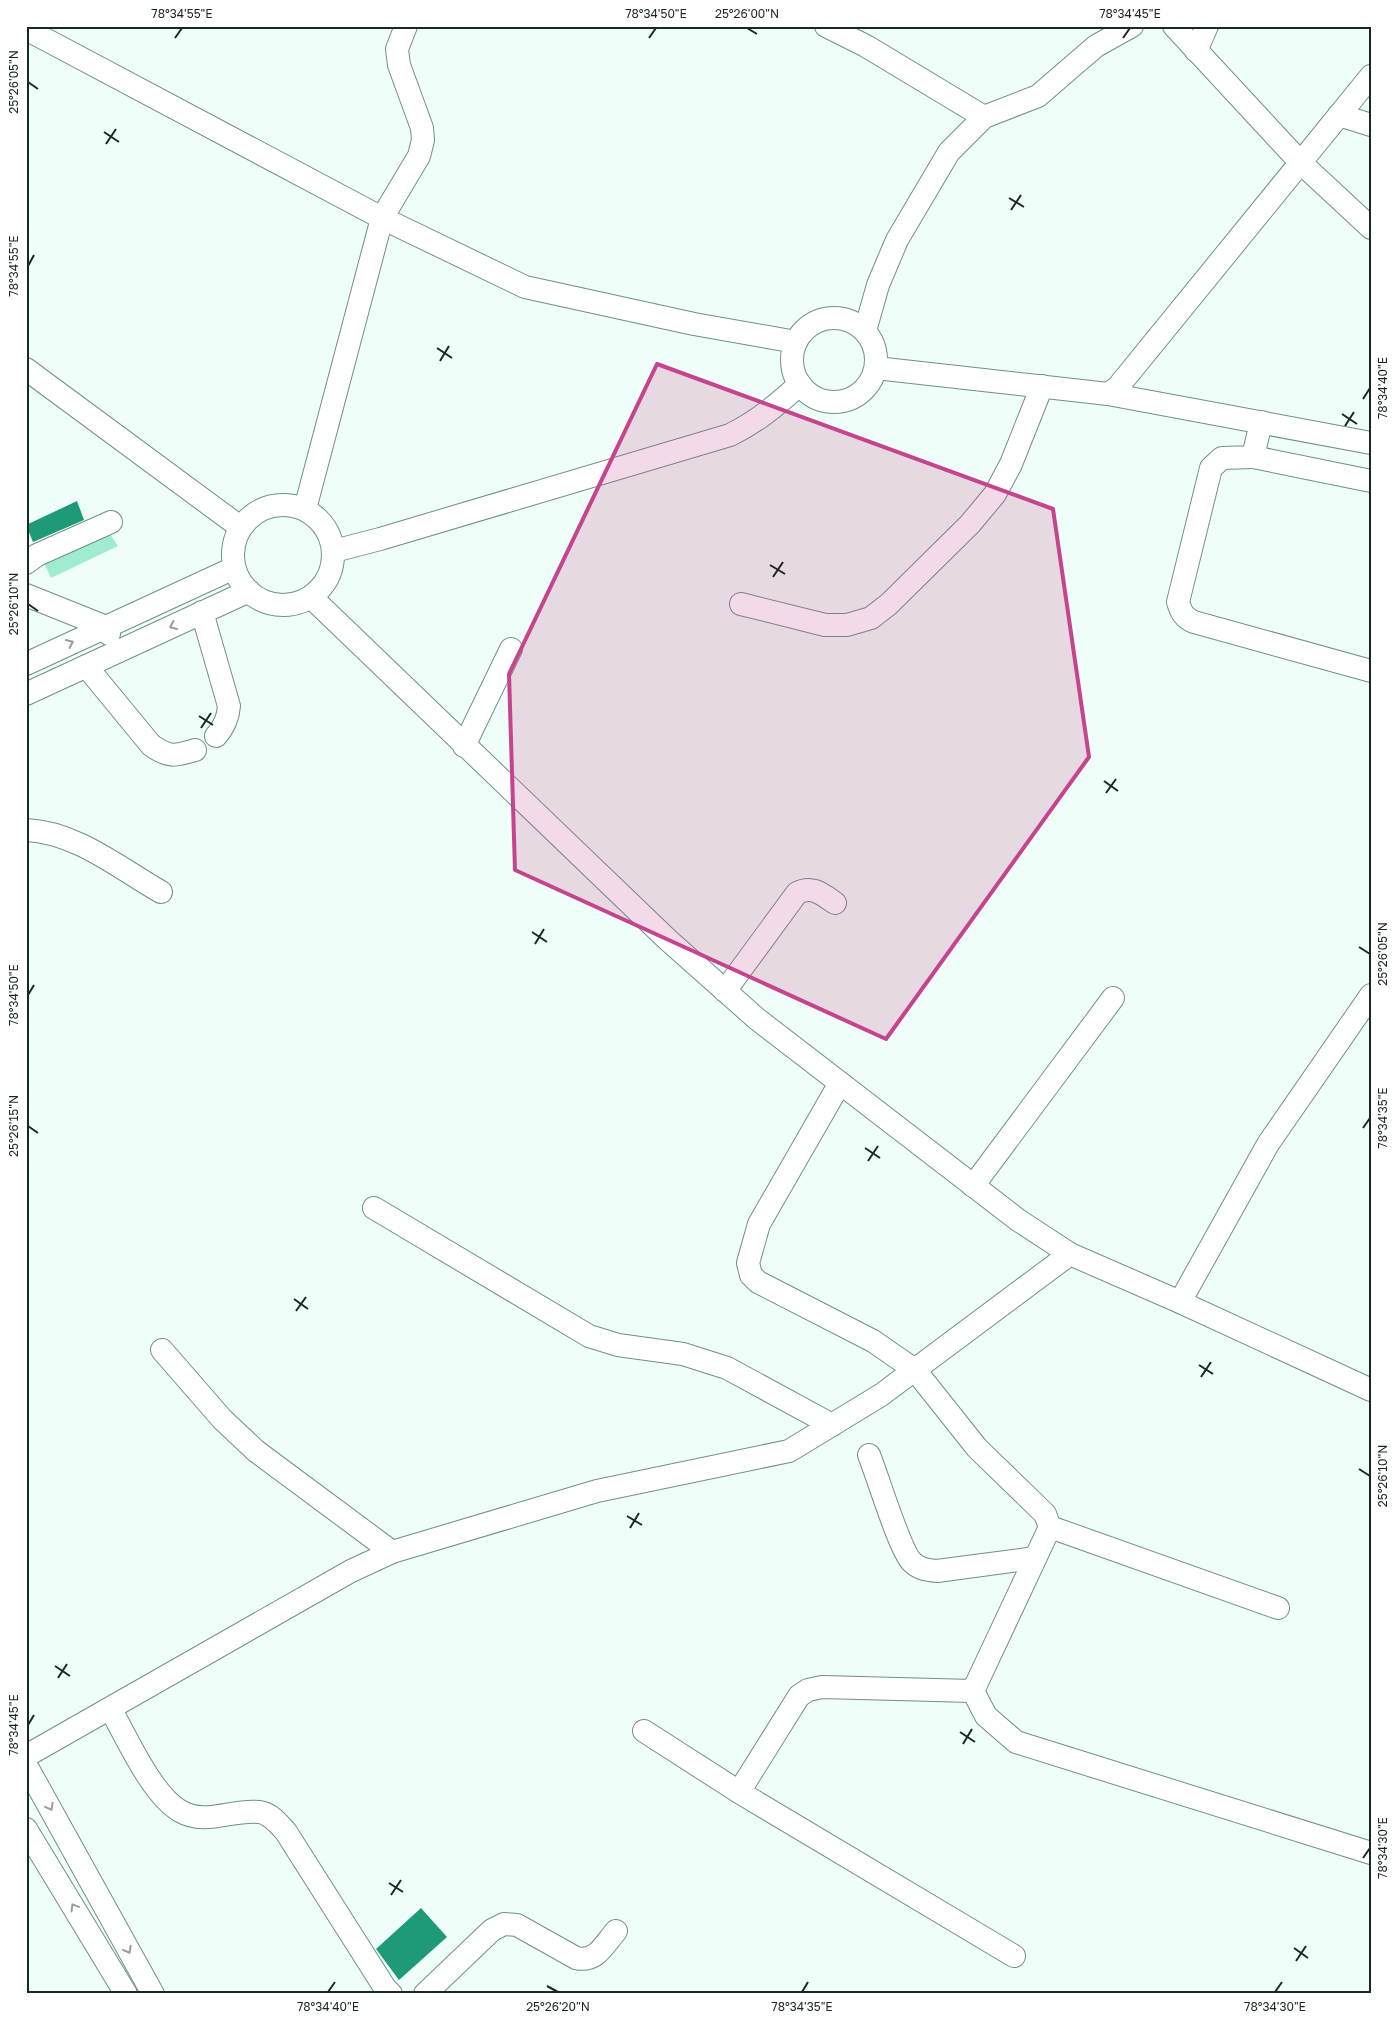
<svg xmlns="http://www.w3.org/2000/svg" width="1397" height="2020" font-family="'Golos Text',sans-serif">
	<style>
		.green { fill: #9feccf }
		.building { fill: #1f9a78 }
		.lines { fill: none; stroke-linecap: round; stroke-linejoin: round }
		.minor-casing { stroke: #6e9183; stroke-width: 24 }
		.minor { stroke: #fff; stroke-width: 22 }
		.oneway { stroke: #989e9c }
		.marked { fill: #c5448d; fill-opacity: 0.2; stroke: #c5448d; stroke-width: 4; stroke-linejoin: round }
		.ticks { fill: none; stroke: #1a2823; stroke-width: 2 }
		.neatline { fill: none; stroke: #1a2823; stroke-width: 2 }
		.ticks-label { font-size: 12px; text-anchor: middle; fill: #1a2823 }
	</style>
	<rect width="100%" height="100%" fill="#effef8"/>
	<path class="green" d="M102 522 118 546 51 578 39 553Z"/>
	<g class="building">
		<path d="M77 501 84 520 33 542 26 525Z"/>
		<path d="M421 1908 447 1937 399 1980 376 1949Z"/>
	</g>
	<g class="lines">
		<defs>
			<g id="minor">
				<path d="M826 26 866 46 984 117"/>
				<path d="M1174 26 1300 162 1371 228"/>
				<path d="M26 29 382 218 525 287 694 324 796 342"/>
				<path d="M1196 51 1207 26"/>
				<path d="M1339 115 1371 125"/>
				<circle cx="834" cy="360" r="42"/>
				<path d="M865 331 878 285 897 240 949 152 984 117 1038 96 1096 46 1132 26"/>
				<path d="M876 368 1108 394 1371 443"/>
				<path d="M26 369 240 527"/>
				<path d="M1108 394 1117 388 1371 76"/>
				<path d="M1261 422 1253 457 1222 458 1211 468 1178 602C1181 612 1184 618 1194 622L1371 671"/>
				<path d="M1253 457 1371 481"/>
				<circle cx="283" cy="555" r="50"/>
				<path d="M305 509 382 218 419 156 423 140 422 128 399 65 397 49 406 26"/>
				<path d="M334 551 380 539 730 435C757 422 778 404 800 384"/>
				<path d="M26 563 37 555 111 522"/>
				<path d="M26 595 106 627 109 634"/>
				<path d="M311 597 668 940 757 1019 1018 1220 1070 1254 1180 1302 1371 1390"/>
				<path d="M741 604 825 625H847L871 618 889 604 970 524 995 494 1011 464 1042 386"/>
				<path d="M202 612 229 706C228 719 224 727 216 736"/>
				<path d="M26 664 234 568"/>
				<path d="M86 666 151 745C169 758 175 756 195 750"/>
				<path d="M26 694 249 591"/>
				<path d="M464 746 511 649"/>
				<path d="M26 830C76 832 119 868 161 892"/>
				<path d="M725 991 797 893C812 885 822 894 835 903"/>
				<path d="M840 1083 759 1224 748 1263 751 1275 758 1282 873 1341 915 1370 977 1448 1045 1514 1050 1527 973 1691 822 1687 808 1690 799 1696 739 1792 1014 1956"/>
				<path d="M973 1186 1113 998"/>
				<path d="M374 1208 589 1336 618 1345 683 1354 727 1368 832 1425"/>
				<path d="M1180 1302 1268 1144 1371 995"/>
				<path d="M162 1350 222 1419 256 1451 392 1552"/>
				<path d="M869 1455C877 1474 900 1551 912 1562 919 1569 927 1570 937 1571L1035 1558"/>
				<path d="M1050 1527 1278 1608"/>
				<path d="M973 1691 986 1716 1016 1742 1371 1853"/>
				<path d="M111 1710C127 1738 152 1795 180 1811 206 1826 231 1809 259 1812 270 1813 279 1824 286 1832L385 1988 391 1994"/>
				<path d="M644 1731 739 1792"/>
				<path d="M26 1756 351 1571 392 1552 597 1491 789 1451 881 1395 1070 1254"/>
				<path d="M26 1765 153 1994"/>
				<path d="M26 1829 126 1994"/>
				<path d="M425 1994 492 1930 504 1924 517 1925 576 1958C596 1963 604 1945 616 1931"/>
			</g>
		</defs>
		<use href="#minor" class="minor-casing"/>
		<use href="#minor" class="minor"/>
	</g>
	<defs><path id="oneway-chevron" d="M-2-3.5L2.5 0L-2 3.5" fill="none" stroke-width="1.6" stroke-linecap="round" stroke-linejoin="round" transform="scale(1.25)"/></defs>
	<g class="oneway">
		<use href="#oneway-chevron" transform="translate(173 626) rotate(155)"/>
		<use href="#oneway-chevron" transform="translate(70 643) rotate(-25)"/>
		<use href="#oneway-chevron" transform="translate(50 1807) rotate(61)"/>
		<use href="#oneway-chevron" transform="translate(74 1907) rotate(-121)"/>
		<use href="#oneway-chevron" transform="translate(128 1950) rotate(61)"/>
	</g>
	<path class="marked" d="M657 364 1053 509 1089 757 886 1039 515 870 509 674Z"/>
	<path class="ticks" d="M747 28 757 34M175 38 182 28M649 38 656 28M1123 38 1130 28M28 82 38 89M104 132 119 142M106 144 116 129M1009 198 1024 207M1011 210 1021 195M28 266 34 255M437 348 452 358M440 361 449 346M1363 399 1370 388M1342 414 1357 424M1345 426 1354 412M770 565 785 574M773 577 783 562M28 604 38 611M199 716 213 725M201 728 211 713M1104 781 1118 791M1106 793 1116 779M532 932 547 942M535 944 544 929M1359 947 1370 954M28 995 34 985M28 1126 38 1133M1363 1128 1370 1118M865 1148 880 1158M868 1161 878 1146M294 1299 308 1309M296 1311 306 1297M1199 1365 1213 1374M1201 1377 1211 1362M1359 1469 1370 1476M627 1516 642 1525M630 1528 639 1513M55 1666 70 1676M58 1678 67 1664M28 1725 34 1715M960 1732 975 1742M963 1744 972 1729M1363 1858 1370 1848M389 1883 403 1892M391 1895 401 1880M1294 1948 1308 1958M1296 1961 1306 1946M547 1986 558 1992M328 1992 335 1982M802 1992 808 1982M1275 1992 1282 1982"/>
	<rect width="1397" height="2020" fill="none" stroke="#ffffff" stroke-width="55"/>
	<rect x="28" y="28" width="1342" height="1964" class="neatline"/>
	<g class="ticks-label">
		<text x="182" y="18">78°34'55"E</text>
		<text x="656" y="18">78°34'50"E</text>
		<text x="747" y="18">25°26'00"N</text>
		<text x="1130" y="18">78°34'45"E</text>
		<text transform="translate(14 82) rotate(-90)" y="4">25°26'05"N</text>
		<text transform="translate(14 266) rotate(-90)" y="4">78°34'55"E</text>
		<text transform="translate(1383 388) rotate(-90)" y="4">78°34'40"E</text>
		<text transform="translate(14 604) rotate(-90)" y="4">25°26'10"N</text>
		<text transform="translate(1383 954) rotate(-90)" y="4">25°26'05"N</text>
		<text transform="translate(14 995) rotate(-90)" y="4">78°34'50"E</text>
		<text transform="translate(1383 1118) rotate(-90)" y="4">78°34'35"E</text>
		<text transform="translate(14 1126) rotate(-90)" y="4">25°26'15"N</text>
		<text transform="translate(1383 1476) rotate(-90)" y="4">25°26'10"N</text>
		<text transform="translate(14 1725) rotate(-90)" y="4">78°34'45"E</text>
		<text transform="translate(1383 1848) rotate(-90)" y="4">78°34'30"E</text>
		<text x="328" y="2011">78°34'40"E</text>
		<text x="558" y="2011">25°26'20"N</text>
		<text x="802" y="2011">78°34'35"E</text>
		<text x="1275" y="2011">78°34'30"E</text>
	</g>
</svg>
